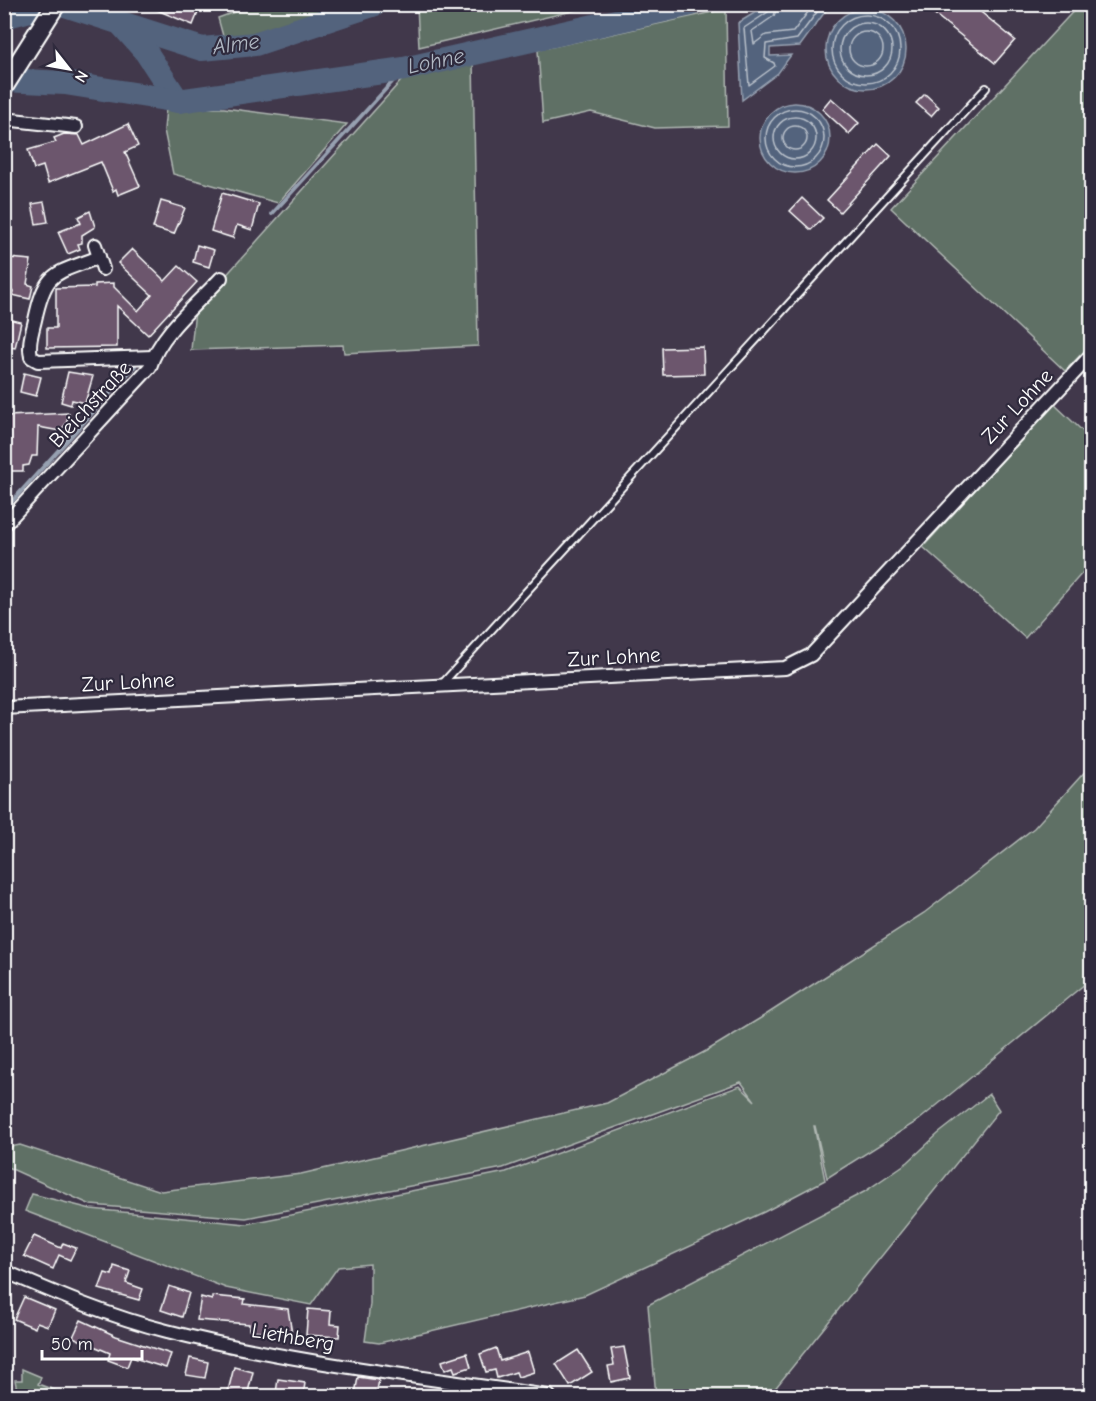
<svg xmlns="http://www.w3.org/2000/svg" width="1096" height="1401" font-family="'Comic Neue',sans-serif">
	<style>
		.green { fill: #5f6f65; stroke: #afb7b2; stroke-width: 1.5 }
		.water { fill: #52637d; stroke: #97a1b1; stroke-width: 1.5 }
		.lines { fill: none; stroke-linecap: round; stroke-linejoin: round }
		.shore { stroke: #bac1cb; stroke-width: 1.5 }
		.stream { stroke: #97a1b1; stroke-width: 4 }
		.river { stroke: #52637d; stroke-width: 24 }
		.building { fill: #6c576d; stroke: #fff; stroke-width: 1.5 }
		.lane-casing { stroke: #fff; stroke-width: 10 }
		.street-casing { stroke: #fff; stroke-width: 16 }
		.secondary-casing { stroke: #fff; stroke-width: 22 }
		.lane { stroke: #2f2a3d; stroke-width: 6 }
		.street { stroke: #2f2a3d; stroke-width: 12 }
		.secondary { stroke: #2f2a3d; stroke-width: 18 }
		.labels { text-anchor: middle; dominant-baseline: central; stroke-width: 4.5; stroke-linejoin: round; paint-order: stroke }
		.street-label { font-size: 21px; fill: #fff; stroke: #2f2a3d }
		.water-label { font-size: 22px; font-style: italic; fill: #b1b9c4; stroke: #2f2a3d }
	</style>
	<rect width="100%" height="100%" fill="#41384b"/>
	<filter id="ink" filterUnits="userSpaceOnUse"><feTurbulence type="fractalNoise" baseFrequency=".0167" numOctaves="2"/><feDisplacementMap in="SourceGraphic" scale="12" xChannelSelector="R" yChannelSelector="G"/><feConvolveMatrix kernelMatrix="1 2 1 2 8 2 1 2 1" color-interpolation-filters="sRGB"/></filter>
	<g filter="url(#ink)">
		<g class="green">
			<path d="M417 4H598V5L419 47Z"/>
			<path d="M254 5V4L358 5 251 36H223L218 18Z"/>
			<path d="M1079 5H1086L1092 9V343L1065 371 891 208Z"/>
			<path d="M726 9 728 126 655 128 591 112 543 123 538 50Z"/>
			<path d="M473 59 478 346 344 353 343 345 191 350 195 310 409 72Z"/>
			<path d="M166 108H224L347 124 278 203 173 174 164 130Z"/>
			<path d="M1054 404 1091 439V563L1025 638 923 547Z"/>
			<path d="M1091 765V979L919 1120 827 1178 815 1126H814L825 1180 764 1212 585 1295 379 1343 365 1341 370 1304V1264L338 1267 311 1305 226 1288 25 1211 32 1194 91 1209 246 1224 506 1172 740 1086 755 1101 741 1082 503 1168 246 1218 91 1205 5 1166V1148L20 1145 161 1191 301 1174 607 1103 708 1050 764 1016 924 913 1034 828Z"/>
			<path d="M989 1094 999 1110 769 1396H656L648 1305 864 1192 908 1162 938 1134Z"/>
			<path d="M22 1369 41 1377 38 1384 71 1396H18L15 1380H22Z"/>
		</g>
		<g class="water">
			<path d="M769 4 830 5 800 46 770 48V56L791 55 778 73 742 100 738 23Z"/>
			<circle cx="866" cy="49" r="40"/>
			<circle cx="795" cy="138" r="35"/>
		</g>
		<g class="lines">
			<g class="shore">
				<path d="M771 4 768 12 744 28 749 85 775 66 774 63 765 58 766 44 797 39 823 4"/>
				<path d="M778 4 774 16 752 31 754 44 766 35 793 32 814 4"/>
				<circle cx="866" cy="49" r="34"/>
				<circle cx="866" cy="49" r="26"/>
				<circle cx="866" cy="49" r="17"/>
				<circle cx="795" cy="138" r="29"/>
				<circle cx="795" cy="138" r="21"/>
				<circle cx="795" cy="138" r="12"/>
			</g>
			<g class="stream">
				<path d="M272 214 404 69"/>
				<path d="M4 510 135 366"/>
			</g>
			<g class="river">
				<path d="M62 4 202 49 255 44 375 4"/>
				<path d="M4 17 54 4"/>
				<path d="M122 25 146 52 178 101"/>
				<path d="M4 80 65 83 178 101 404 69 691 4"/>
			</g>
		</g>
		<g class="building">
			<path d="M187 4 199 10 193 25 145 5Z"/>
			<path d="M922 4H971L1015 40 995 63Z"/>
			<path d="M925 94 939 107 931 116 916 103Z"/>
			<path d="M831 98 859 123 849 134 822 109Z"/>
			<path d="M128 124 138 146 125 152 140 186 118 195 116 189 113 191 101 162 48 183 43 166 34 169 28 150 56 142 54 138 64 134 79 135 84 145Z"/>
			<path d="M878 144 891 156 840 212 827 200Z"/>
			<path d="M222 193 259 204 252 230 237 225 233 238 211 231Z"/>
			<path d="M802 198 823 218 811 230 790 211Z"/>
			<path d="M161 201 185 208 174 234 153 228Z"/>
			<path d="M44 202 48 222 36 224 32 204Z"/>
			<path d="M90 211 95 227 82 235V243L78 244 80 249 68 254 58 232 81 223 78 217Z"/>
			<path d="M197 245 214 250 209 267 193 262Z"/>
			<path d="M132 249 165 281 179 266 197 282 148 335 117 306V347L47 348V328H56V288L95 287V284L114 283V287L138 311 152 295 118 263Z"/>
			<path d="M9 258 31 260 27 284 33 286 30 299 12 295 13 291 4 289Z"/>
			<path d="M4 318 21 322 15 348 4 346Z"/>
			<path d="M703 347 704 374 663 375 662 348Z"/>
			<path d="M68 372 93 376 85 403 72 400 71 405 61 402Z"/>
			<path d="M24 373 41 377 36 396 20 392Z"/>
			<path d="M69 413 66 424 60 431 38 427 37 456H32L29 465 23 466V471H5L8 416Z"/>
			<path d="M34 1236 61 1248 63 1243 76 1248 70 1260 59 1255 53 1269 24 1256Z"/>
			<path d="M114 1266 130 1271 126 1283 143 1289 139 1300 99 1289 105 1273 112 1275Z"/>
			<path d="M169 1286 189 1293 182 1317 161 1310Z"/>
			<path d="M212 1296 245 1299 244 1304 288 1309 292 1334 249 1330V1324L197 1320 201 1297 212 1300Z"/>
			<path d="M24 1297 55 1310 48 1326 37 1322 35 1328 14 1319Z"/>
			<path d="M308 1309 331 1311 330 1324 340 1325 339 1337 306 1335Z"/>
			<path d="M81 1320 116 1336 171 1354 166 1368 131 1357 127 1367 108 1360 110 1353 73 1337Z"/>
			<path d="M624 1347 630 1378 611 1382 608 1366 614 1365 611 1349Z"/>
			<path d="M496 1348 500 1361 528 1352 534 1372 518 1377 516 1372 497 1378 495 1370 486 1372 480 1354Z"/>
			<path d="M578 1350 592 1372 570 1386 556 1364Z"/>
			<path d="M467 1353 471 1367 455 1372 453 1367 445 1370 442 1361Z"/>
			<path d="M190 1358 208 1362 205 1378 186 1375Z"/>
			<path d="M234 1367 253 1372 247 1396 228 1391Z"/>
			<path d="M358 1377 379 1380 376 1396 355 1394Z"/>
			<path d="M278 1379 305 1383 303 1396 276 1393Z"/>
		</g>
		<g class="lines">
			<defs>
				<path id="lane" d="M442 684 986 88"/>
				<g id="street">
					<path d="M4 119 76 127"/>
					<path d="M95 245 103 269"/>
					<path d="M99 257C54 275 46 269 35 320 32 333 28 344 31 357L38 361 153 357"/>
					<path d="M4 525 150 367C160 333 197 304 221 278"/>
					<path d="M4 708 785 668 811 655 1092 354"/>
					<path d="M4 1271C57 1294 111 1317 167 1331 292 1363 422 1377 549 1396"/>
				</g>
				<path id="secondary" d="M4 86 56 4"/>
			</defs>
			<use href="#lane" class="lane-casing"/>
			<use href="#street" class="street-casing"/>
			<use href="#secondary" class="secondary-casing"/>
			<use href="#lane" class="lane"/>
			<use href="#street" class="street"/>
			<use href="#secondary" class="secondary"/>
		</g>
	</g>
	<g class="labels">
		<g class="street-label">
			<text transform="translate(90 404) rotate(-47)">Bleichstraße</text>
			<text transform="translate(1017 406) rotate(-47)">Zur Lohne</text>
			<text transform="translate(614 657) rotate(-3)">Zur Lohne</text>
			<text transform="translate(128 682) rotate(-3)">Zur Lohne</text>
			<text transform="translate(293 1337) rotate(10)">Liethberg</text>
		</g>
		<g class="water-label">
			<text transform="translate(236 44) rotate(-8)">Alme</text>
			<text transform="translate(436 61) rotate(-12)">Lohne</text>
		</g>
	</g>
	<rect width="1096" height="1401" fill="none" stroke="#2f2a3d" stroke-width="24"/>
	<rect x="12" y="12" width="1072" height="1377" fill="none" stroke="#fff" stroke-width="2" filter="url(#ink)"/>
	<g transform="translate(69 69) rotate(121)" stroke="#2f2a3d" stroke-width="4.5" paint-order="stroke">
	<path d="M0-4.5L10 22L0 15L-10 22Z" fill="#ffffff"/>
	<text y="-9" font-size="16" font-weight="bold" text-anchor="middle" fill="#ffffff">N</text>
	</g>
	<path d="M42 1350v9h100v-9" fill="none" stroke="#ffffff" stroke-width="3"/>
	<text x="51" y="1350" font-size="18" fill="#ffffff" stroke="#2f2a3d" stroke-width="4.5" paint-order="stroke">50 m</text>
</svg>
